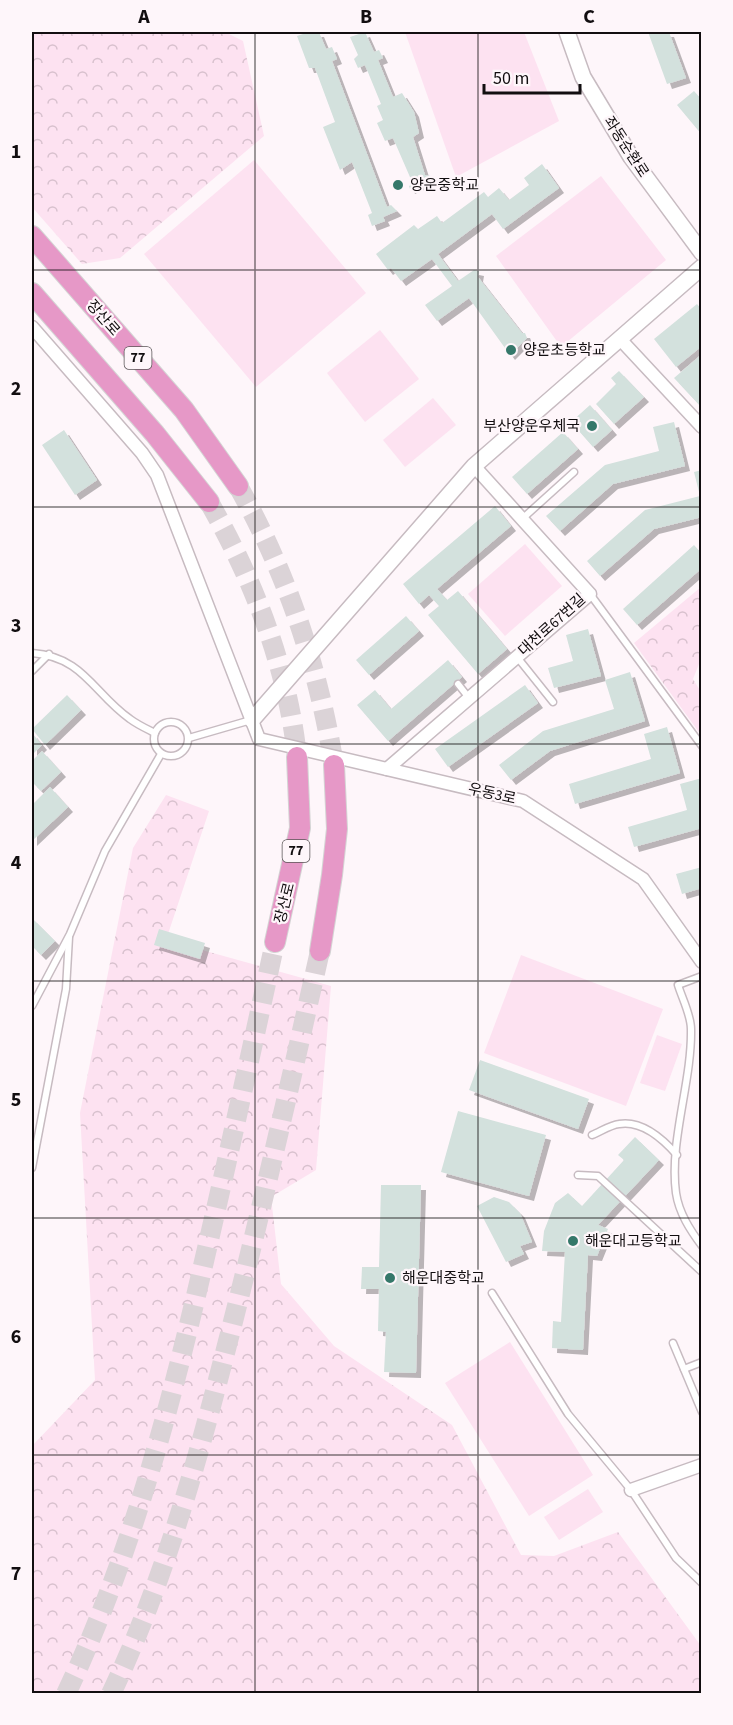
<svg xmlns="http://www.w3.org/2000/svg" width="733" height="1725" font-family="'Source Sans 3','Noto Sans KR',sans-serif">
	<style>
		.forest { fill: url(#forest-crowns) }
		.pitch { fill: #fde2f1 }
		.building { fill: #d3e1dd; filter: url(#shadow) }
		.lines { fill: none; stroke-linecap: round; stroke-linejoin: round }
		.trunk-tunnel { stroke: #dbd3d7; stroke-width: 20; stroke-dasharray: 20 10; stroke-linecap: butt }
		.service-casing { stroke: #c7bbc1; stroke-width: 9 }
		.minor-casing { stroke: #c7bbc1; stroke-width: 15 }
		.tertiary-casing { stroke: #c7bbc1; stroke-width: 18 }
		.trunk-casing { stroke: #d4d4d4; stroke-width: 22 }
		.service { stroke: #fff; stroke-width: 6 }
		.minor { stroke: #fff; stroke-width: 12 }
		.tertiary { stroke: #fff; stroke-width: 15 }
		.trunk { stroke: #e698c7; stroke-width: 20 }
		.grid { fill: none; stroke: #120e10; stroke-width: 1.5; stroke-opacity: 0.55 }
		.poi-dot { fill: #35786a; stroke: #fef6fa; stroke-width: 2 }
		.labels { text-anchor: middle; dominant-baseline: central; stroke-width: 4.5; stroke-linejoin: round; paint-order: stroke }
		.shield { fill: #fef6fa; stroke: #595456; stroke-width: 1.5 }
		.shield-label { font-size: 14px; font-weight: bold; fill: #120e10 }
		.street-label { font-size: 15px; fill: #120e10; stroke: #fef6fa }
		.poi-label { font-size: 15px; fill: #120e10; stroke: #fef6fa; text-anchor: start }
		.neatline { fill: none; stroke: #120e10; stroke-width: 2 }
		.grid-label { font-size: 20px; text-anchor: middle; font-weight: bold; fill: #120e10 }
	</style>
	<defs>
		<pattern id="forest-crowns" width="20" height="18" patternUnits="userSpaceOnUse" patternTransform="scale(1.5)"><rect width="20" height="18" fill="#fde2f1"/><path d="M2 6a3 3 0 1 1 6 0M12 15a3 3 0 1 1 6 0" fill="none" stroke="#d8c1ce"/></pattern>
		<filter id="shadow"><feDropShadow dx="5" dy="5" stdDeviation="0" flood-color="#0004"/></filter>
	</defs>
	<rect width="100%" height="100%" fill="#fef6fa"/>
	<g class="forest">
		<path d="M32 32H225L243 41 264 136 120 258 82 264 32 207Z"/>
		<path d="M701 587V659L693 679 701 692V735L634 643Z"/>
		<path d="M166 795 209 811 166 940 331 986 316 1170 271 1197 281 1284 334 1346 452 1425 521 1555 554 1556 618 1532 701 1646V1693H32V1446L95 1380 80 1113 133 848Z"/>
	</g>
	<g class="pitch">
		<path d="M405 32H524L559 121 456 177Z"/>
		<path d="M254 160 366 293 256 387 144 254Z"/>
		<path d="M601 176 666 260 561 347 496 256Z"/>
		<path d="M380 330 419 379 365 422 327 373Z"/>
		<path d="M433 398 456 425 405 467 383 440Z"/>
		<path d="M525 544 562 586 505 636 468 594Z"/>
		<path d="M521 955 663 1009 626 1106 484 1053Z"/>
		<path d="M657 1035 682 1044 665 1091 640 1083Z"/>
		<path d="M510 1342 593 1475 529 1516 445 1383Z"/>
		<path d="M588 1489 603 1512 559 1540 544 1517Z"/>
	</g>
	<g class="building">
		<path d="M309 32H319L326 49 332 47 337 59 332 61 387 207 391 205 397 211 383 217 385 221 372 226 368 215 372 213 352 162 340 170 323 127 335 122 315 68H309L297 36Z"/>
		<path d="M365 32 374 52 379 50 383 58 378 60 393 97 402 93 414 112 419 133 413 137 425 175 431 176 430 180 410 189 409 186 413 184 393 138 385 141 377 123 383 120 377 106 381 104 365 65 358 68 354 59 358 55 350 37Z"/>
		<path d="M648 32H669L686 78 667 84Z"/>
		<path d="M694 91 702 100V135L677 105Z"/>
		<path d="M542 164 559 188 503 229 492 214 438 254 458 281 474 270 479 271 478 277 522 333H525L527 338 510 355 469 298 437 321 425 305 452 286 432 259 401 281 391 268 388 270 376 254 414 225 418 229 437 216 442 223 484 192 488 197 499 188 509 200 529 185 524 178Z"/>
		<path d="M697 304 702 310V346L676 367 654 339Z"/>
		<path d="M702 354V408L674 378Z"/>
		<path d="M619 371 644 397 614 424 596 404 616 384 611 378Z"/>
		<path d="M590 405 612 430 593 447 571 422Z"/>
		<path d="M674 422 685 466 613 484 560 531 546 516 605 465 659 451 653 427Z"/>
		<path d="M64 430 97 480 75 495 42 445Z"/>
		<path d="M563 432 578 449 527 494 512 477Z"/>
		<path d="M702 470V517L654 529 600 576 587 561 645 510 700 496 694 472Z"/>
		<path d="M495 506 511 526 437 589 447 600 458 591 507 649 478 674 428 615 439 606 429 595 419 604 403 584Z"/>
		<path d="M694 545 702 554V568L637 625 623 609Z"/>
		<path d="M406 616 419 631 369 675 356 660Z"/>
		<path d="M588 629 601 676 554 688 548 668 573 661 566 635Z"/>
		<path d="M448 660 462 677 388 741 357 705 375 690 391 709Z"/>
		<path d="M630 672 645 721 550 751 511 780 499 765 543 731 614 709 605 680Z"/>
		<path d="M525 685 538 703 448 767 435 749Z"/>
		<path d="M67 695 81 710 45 745 32 729Z"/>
		<path d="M667 727 680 773 575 804 569 784 651 759 644 734Z"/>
		<path d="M32 733 42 745 32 755Z"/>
		<path d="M42 751 61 772 41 791 32 782V761Z"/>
		<path d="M702 778V828L634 847 628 827 687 810 680 784Z"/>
		<path d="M50 787 68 807 32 841V805Z"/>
		<path d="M702 867V888L682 894 676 874Z"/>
		<path d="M32 918 55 941 41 955 32 946Z"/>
		<path d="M159 929 205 943 200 959 154 945Z"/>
		<path d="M480 1060 589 1099 578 1129 469 1090Z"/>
		<path d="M458 1111 546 1135 529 1196 441 1172Z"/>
		<path d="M635 1137 659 1160 598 1225 608 1229 597 1256 588 1255 583 1350 552 1348 553 1321 561 1322 565 1252 542 1251 544 1231 555 1203 568 1193 582 1206 624 1160 618 1155Z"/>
		<path d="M381 1185H421L416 1373 384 1372 386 1332 378 1331 379 1289H361L362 1267H379Z"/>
		<path d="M494 1197 509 1202 520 1213 532 1242 520 1246 524 1254 506 1262 477 1206Z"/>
	</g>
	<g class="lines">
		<g class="trunk-tunnel">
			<path d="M238 486C287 573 318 666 334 765"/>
			<path d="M209 502C253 579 288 668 297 757"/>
			<path d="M66 1694C136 1546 175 1389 211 1231 233 1135 254 1039 275 942"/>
			<path d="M111 1694C163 1584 196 1466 226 1349 260 1217 290 1084 320 951"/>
		</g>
		<defs>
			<g id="service">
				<path d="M522 519 574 472"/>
				<path d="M590 594 702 746"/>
				<path d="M32 653C84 657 93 693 130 719 138 725 147 729 155 733"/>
				<path d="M517 657 553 702"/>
				<path d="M32 671 49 654"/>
				<path d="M458 684 469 698"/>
				<circle cx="171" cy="739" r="17"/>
				<path d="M189 738 251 720"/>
				<path d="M702 976 678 985C682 998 691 1015 691 1029 692 1082 669 1141 676 1193 679 1213 690 1230 702 1246"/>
				<path d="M32 1006 70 934 105 851 161 754"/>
				<path d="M592 1135C600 1132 610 1125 619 1124 642 1120 663 1139 677 1155"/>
				<path d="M32 1168 66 989 69 937"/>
				<path d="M578 1175 598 1176 702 1272"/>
				<path d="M492 1293 568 1414 631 1490 676 1558 702 1583"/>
				<path d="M673 1343 702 1412"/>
				<path d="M684 1369 702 1362"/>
			</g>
			<g id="minor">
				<path d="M32 327 142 453 157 475 259 739 523 801 643 879 702 962"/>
				<path d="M620 339 702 427"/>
				<path d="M387 769 590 594 474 466"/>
				<path d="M631 1490 702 1465"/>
			</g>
			<g id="tertiary">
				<path d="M567 32 583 77 631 157 702 253"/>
				<path d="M252 720 474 466 702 267"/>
			</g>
			<g id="trunk">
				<path d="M32 236 184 410 238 486"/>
				<path d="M32 293 155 434 209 502"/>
				<path d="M275 942 300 828 297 757"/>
				<path d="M320 951 332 875 337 829 334 765"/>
			</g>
		</defs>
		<use href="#service" class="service-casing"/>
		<use href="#minor" class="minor-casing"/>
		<use href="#tertiary" class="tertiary-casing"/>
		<use href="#trunk" class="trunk-casing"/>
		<use href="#service" class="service"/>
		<use href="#minor" class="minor"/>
		<use href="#tertiary" class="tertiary"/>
		<use href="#trunk" class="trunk"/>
	</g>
	<path class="grid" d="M255 32V1694M478 32V1694M32 270H702M32 507H702M32 744H702M32 981H702M32 1218H702M32 1455H702"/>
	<g class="poi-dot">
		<circle cx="398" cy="185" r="6"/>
		<circle cx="511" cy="350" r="6"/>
		<circle cx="592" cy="426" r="6"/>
		<circle cx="573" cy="1241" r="6"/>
		<circle cx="390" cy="1278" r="6"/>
	</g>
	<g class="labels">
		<g class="shield">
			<rect x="124.5" y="347" width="27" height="22" rx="4.5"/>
			<rect x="282.5" y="840" width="27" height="22" rx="4.5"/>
		</g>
		<g class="shield-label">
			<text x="138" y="358">77</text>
			<text x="296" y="851">77</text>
		</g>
		<g class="street-label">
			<text transform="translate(626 147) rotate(57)">좌동순환로</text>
			<text transform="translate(103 318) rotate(49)">장산로</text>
			<text transform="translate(552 625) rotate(-42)">대천로67번길</text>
			<text transform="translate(492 794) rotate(13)">우동3로</text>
			<text transform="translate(285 903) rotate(-76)">장산로</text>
		</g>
		<g class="poi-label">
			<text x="410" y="185">양운중학교</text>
			<text x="523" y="350">양운초등학교</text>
			<text x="580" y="426" text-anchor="end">부산양운우체국</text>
			<text x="585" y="1241">해운대고등학교</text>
			<text x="402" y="1278">해운대중학교</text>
		</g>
	</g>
	<rect width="733" height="1725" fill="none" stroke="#fef6fa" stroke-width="66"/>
	<path d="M484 84v9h96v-9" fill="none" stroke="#120e10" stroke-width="3"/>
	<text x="493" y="84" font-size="18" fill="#120e10" stroke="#fef6fa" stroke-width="4.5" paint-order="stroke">50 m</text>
	<rect x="33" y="33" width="667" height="1659" class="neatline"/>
	<g class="grid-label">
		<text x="144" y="23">A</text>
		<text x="366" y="23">B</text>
		<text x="589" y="23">C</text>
		<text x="16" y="158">1</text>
		<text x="16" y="395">2</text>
		<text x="16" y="632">3</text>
		<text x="16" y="869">4</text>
		<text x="16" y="1106">5</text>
		<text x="16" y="1343">6</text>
		<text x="16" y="1580">7</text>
	</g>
</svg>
